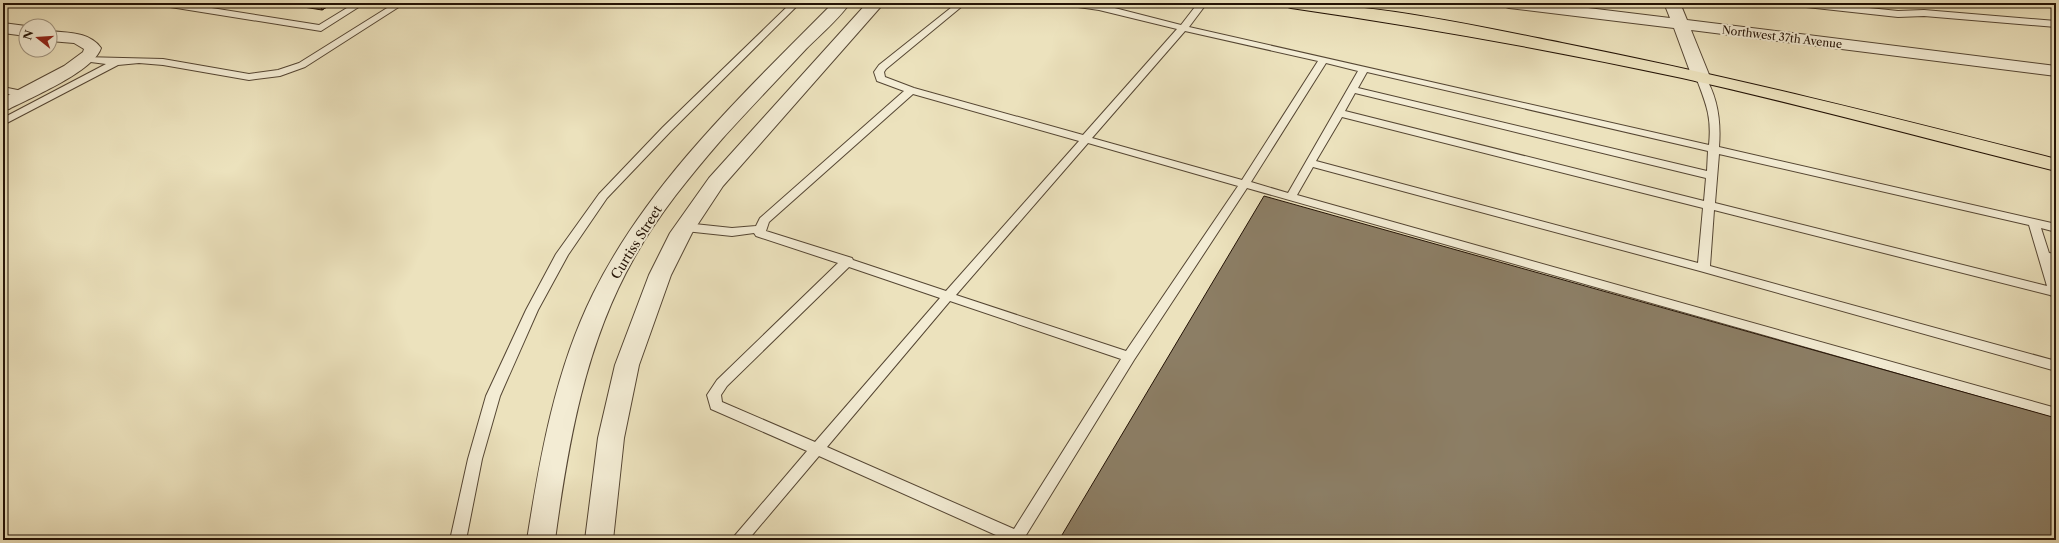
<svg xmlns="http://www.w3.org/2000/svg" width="2059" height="543" font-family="'Libre Caslon Text',serif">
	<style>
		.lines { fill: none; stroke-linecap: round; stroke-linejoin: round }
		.service-casing { stroke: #554633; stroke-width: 2 }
		.minor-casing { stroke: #554633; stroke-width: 2 }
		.tertiary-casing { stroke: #554633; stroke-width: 2 }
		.primary-casing { stroke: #231205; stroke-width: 2 }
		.service { fill: #f3ecd4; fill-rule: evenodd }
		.minor { fill: #f3ecd4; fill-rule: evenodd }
		.tertiary { fill: #f3ecd4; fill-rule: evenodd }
		.primary { fill: #ece2bd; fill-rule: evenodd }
		.wall { fill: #786c57; stroke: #231205 }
		.shaded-wall { fill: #625847; stroke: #231205 }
		.building { fill: #8c7e65; stroke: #231205 }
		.labels { text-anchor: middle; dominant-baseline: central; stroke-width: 4; stroke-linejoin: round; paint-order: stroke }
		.far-street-label { font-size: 11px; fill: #231205; stroke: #f3ecd4 }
		.street-label { font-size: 13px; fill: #231205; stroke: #f3ecd4 }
	</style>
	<rect width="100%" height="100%" fill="#ece2bd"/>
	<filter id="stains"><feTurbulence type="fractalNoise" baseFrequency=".005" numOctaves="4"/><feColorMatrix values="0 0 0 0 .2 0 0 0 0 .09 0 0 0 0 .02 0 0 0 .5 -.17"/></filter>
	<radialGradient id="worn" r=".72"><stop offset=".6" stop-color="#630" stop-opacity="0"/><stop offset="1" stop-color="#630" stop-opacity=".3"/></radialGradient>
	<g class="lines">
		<defs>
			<g id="service">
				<path d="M160 3H180L319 25 355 3H365L321 31 164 6Z"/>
				<path d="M395 3H405L305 67 280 76 249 80 163 65 139 63 118 65 3 125V118L106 64 83 61V57L163 59 249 74 278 70 299 63Z"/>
				<path d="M791 3H800L671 131 607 198 568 255 538 310 500 396 482 459 466 540H450L468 459 486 396 526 310 556 254 599 194 663 127Z"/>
				<path d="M957 3H966L886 69 884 72 885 77 914 88 1083 135 1177 29 1099 10 1071 6 1067 3 1099 4 1181 25 1198 3H1207L1189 27 1709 145C1712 116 1706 104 1696 77L1698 75H1704C1718 97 1721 122 1719 147L2056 224V232L2041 228 2049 253 2056 254V262L2052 261 2056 275V298L2050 295 1714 210 1710 266 2056 361V371L1700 271 1313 167 1297 195 2056 408V418L1247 188 1134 360 1023 540H1007L819 456 748 540H731L807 451 711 409 707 395 717 380 838 263 756 236 754 233 732 236 685 231 679 227 685 223 732 228 756 226 760 218 904 91 877 81 874 72 879 65ZM1185 31 1318 61 1242 180 1092 138ZM1326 63 1358 71 1288 193 1251 182ZM1367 72 1708 151 1707 171 1358 88ZM1355 93 1706 178 1704 201 1345 111ZM913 94 1079 141 946 291 853 260 852 258 766 231 769 222ZM1342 117 1703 208 1698 263 1316 161ZM1088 143 1238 186 1126 351 956 295ZM1719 154 2029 225 2047 286 1715 203ZM849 267 940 298 815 442 722 402 721 395 727 386ZM950 301 1121 359 1014 529 827 447Z"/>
				<path d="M1793 3H1821L1898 11 1924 10 2056 21V27L1924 16 1898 17 1797 6Z"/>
				<path d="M3 87 27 92 29 94 24 97 3 93Z"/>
			</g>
			<g id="minor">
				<path d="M1501 3H1547L1670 18 1664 3H1680L1687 20 2056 66V76L1691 30 1710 77 1707 81 1701 82 1695 81 1692 77 1674 28 1509 8 1503 6Z"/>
				<path d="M3 23 26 26V36L3 33Z"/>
				<path d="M50 31C68 33 90 32 101 48 94 71 32 97 9 109L3 110V98L64 66 83 52 84 49 74 43 50 41Z"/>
			</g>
			<g id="tertiary">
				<path d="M833 3H850C838 20 821 34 806 49 778 79 750 108 722 139 690 176 658 215 634 258 585 344 568 444 555 540H527C540 457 555 371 593 294 649 181 745 92 833 3Z"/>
				<path d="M867 3H884L723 186 692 233 671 275 639 365 624 438 613 540H585L598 438 615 365 649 275 670 233 709 178Z"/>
			</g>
			<path id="primary" d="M1283 3C1373 3 1473 25 1562 43 1728 76 1892 117 2056 159V171C1931 140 1807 106 1682 78 1552 50 1422 27 1291 8L1285 6Z"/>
		</defs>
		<use href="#service" class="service-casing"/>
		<use href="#minor" class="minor-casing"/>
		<use href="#tertiary" class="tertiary-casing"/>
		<use href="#primary" class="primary-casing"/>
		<use href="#service" class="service"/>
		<use href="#minor" class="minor"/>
		<use href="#tertiary" class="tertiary"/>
		<use href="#primary" class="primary"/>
	</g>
	<path class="wall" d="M290 3H333L322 10 291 5Z"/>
	<path class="shaded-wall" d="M319 3H333L322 10Z"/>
	<path class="building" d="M1264 196 2056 418V540H1059Z"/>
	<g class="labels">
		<g class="far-street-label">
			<text transform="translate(1782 37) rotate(7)">Northwest 37th Avenue</text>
		</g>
		<g class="street-label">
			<text transform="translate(636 242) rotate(-58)">Curtiss Street</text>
		</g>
	</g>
	<rect width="2059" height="543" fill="none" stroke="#ece2bd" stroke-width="16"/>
	<rect x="4" y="4" width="2051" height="535" fill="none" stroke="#231205" stroke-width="2"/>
	<rect x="8" y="8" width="2043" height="527" fill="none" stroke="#231205"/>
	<g transform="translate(38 38) rotate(287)"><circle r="19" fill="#f3ecd4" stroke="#a09581"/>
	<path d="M0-3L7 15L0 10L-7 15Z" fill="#8f2418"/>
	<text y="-6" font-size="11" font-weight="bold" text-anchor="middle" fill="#231205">N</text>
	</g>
	<rect width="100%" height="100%" filter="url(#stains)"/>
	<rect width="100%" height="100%" fill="url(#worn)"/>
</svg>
